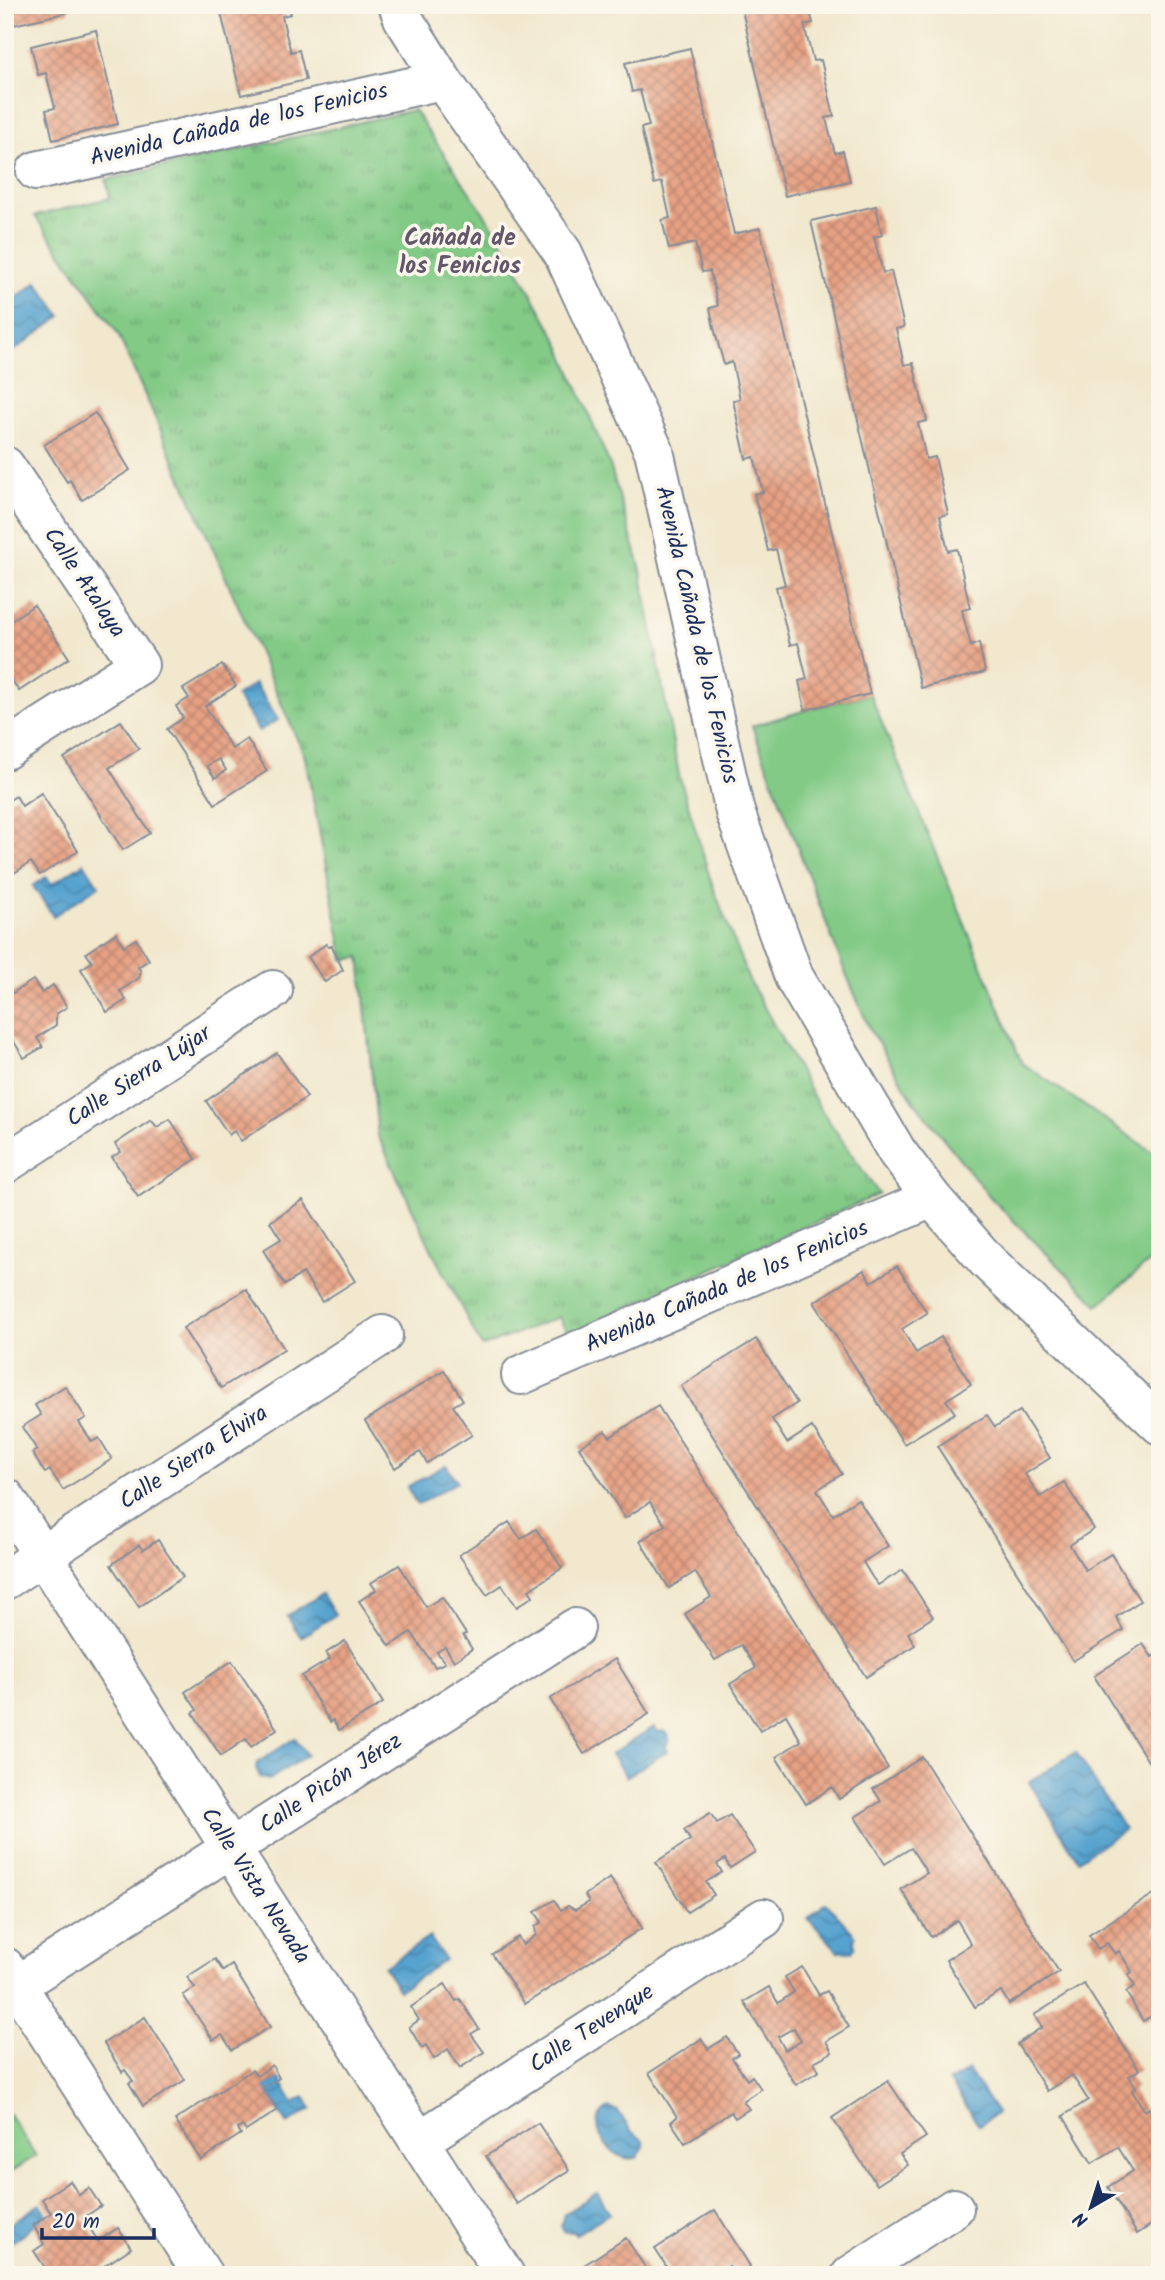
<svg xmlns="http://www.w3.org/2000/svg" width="1165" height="2280" font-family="Kalam,sans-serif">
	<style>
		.grass { fill: url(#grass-tufts); stroke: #4e7c72; stroke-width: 2 }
		.park { fill: #82ca86; stroke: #4e7c72; stroke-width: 2 }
		.water { fill: url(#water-waves); stroke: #386996; stroke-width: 2 }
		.building { fill: url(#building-cross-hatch); fill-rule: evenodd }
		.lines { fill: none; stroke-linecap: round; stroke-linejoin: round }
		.street-casing { stroke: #868c96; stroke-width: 42 }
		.street { stroke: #fff; stroke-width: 38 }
		.labels { text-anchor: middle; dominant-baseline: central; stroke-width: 7; stroke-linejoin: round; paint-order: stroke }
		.street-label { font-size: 23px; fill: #1b2f5e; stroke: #fbf7ec }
		.neighbourhood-label { font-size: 24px; font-weight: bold; fill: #62576b; stroke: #fbf7ec }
	</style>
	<defs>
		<pattern id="grass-tufts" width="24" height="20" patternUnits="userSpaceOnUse" patternTransform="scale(1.75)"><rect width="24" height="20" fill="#82ca86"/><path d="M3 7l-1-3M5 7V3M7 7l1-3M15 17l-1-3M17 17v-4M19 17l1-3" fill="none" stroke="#6aa471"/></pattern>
		<pattern id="water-waves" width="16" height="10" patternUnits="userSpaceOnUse" patternTransform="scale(1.75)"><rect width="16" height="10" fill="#56a3cf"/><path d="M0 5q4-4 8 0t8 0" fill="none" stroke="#4685ab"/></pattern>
		<pattern id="building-cross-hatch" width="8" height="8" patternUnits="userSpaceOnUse" patternTransform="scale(1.75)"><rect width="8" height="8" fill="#e7a284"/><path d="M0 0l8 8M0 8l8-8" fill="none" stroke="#ba846f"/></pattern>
	</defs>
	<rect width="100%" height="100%" fill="#fbf7ec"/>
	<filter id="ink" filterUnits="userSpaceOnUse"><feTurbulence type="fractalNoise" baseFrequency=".0143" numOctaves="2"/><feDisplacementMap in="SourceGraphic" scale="14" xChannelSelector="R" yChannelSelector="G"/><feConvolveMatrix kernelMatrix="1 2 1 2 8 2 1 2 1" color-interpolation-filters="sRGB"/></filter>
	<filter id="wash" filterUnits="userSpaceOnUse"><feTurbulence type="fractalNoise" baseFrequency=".00686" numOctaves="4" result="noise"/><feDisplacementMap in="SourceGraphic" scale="28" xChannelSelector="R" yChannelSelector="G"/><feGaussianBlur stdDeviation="1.57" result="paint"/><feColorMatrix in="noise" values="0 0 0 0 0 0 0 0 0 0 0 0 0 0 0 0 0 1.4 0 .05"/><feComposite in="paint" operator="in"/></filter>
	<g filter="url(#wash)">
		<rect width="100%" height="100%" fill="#f1e8ce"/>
		<path class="grass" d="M414 110 498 234 559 343 610 465 641 570 679 775 711 881 748 978 818 1105 879 1194 568 1334 559 1317 482 1347 435 1257 378 1136 360 957 344 960 305 757 118 334 35 216 110 198 106 180Z"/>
		<g class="park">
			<path d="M870 694 1022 1063 1160 1157V1253L1098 1305 991 1198 913 1100 870 1030 841 962 752 726 813 708Z"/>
			<path d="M5 2108 36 2156 5 2175Z"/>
		</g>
		<g class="water">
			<path d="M37 282 61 316 12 352 5 342V306Z"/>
			<path d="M255 684 278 720 259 731 236 696Z"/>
			<path d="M84 863 99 886 53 916 33 886 46 877 52 884Z"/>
			<path d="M446 1465 457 1482 417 1505 407 1487Z"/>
			<path d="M322 1594 335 1615 301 1637 287 1616Z"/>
			<path d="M654 1727 657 1732 663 1731 669 1736V1742L665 1746 668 1751 626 1777 611 1754Z"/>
			<path d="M295 1738 307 1755 269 1780 260 1777 256 1768 257 1763Z"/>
			<path d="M1076 1752 1125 1830 1078 1860 1029 1782Z"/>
			<path d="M826 1903 856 1936 854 1939 855 1947 852 1952H845L842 1950 839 1952 808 1918Z"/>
			<path d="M430 1937 445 1960 399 1990 384 1967Z"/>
			<path d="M968 2070 997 2113 979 2125 950 2082Z"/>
			<path d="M279 2078 294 2103 304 2097 312 2109 287 2124 263 2087Z"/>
			<path d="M609 2108 618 2111 631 2131 643 2140 644 2146 638 2157C613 2167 581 2122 609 2108Z"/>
			<path d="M597 2193 610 2213 576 2234 575 2232H564L561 2226 564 2214Z"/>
			<path d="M40 2204 47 2214C32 2224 22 2239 5 2245V2227Z"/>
		</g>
		<g id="blocks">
			<g class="building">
				<path d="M5 5H68L69 12 5 27Z"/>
				<path d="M219 5H288L291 14 282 16 286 34 291 52 299 50 306 80 241 95Z"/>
				<path d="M763 5H808L813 23 804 25 813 61 821 60 834 116 826 118 829 131 835 153 843 151 850 181 785 196 742 10Z"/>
				<path d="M96 30 118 124 53 140 46 110 55 108 46 73 38 75 31 46Z"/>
				<path d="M690 48 734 234 760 228 870 694 805 710 799 681 807 679 798 643 790 645 776 587 785 585 776 549 768 551 761 522 754 494 763 492 754 457 746 459 733 400 740 399 732 362 724 365 714 328 710 308 718 306 710 271 702 272 695 243 669 249 662 220 670 218 662 182 654 184 641 128 649 126 640 90 632 92 625 63Z"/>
				<path d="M876 206 882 235 874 237 883 273 891 271 904 327 896 329 904 365 913 363 927 421 918 423 926 459 935 457 948 514 940 516 948 551 957 549 970 608 962 610 965 623 971 646 979 643 985 672 921 688 811 221Z"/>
				<path d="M95 413 130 470 82 500 70 480 67 482 44 445Z"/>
				<path d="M34 605 69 658 19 691 5 670V665L11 661 5 653V635L11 632 6 624Z"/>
				<path d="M222 665 236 686 205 706 232 749 247 739 267 771 215 804 167 729 183 718 176 706 189 698 183 689ZM219 759 226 770 215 778 207 766Z"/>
				<path d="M121 721 139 749 109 768 150 833 123 850 64 758Z"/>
				<path d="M41 793 78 851 40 875 31 862 14 873 5 859V803L16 796 22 806Z"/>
				<path d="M116 933 124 946 136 939 149 960 138 967 141 971 139 978 120 991 126 1000 107 1012 81 969 92 962 86 953Z"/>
				<path d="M326 944 328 947 332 946 343 970 325 982 308 957Z"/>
				<path d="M33 980 42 993 53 985 67 1007 56 1014V1025L37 1038 43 1047 24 1058 5 1027V1011L9 1008 5 998Z"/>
				<path d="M277 1053 307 1097 241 1141 234 1131 229 1135 206 1101Z"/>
				<path d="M170 1119 196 1159 138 1197 112 1157 121 1152 115 1144 151 1120 157 1127Z"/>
				<path d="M303 1200 355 1281 322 1302 303 1273 285 1285 263 1250 281 1239 270 1222Z"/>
				<path d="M897 1266 927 1313 902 1329 916 1353 941 1337 971 1384 946 1400 955 1413 904 1444 814 1302 864 1270 871 1282Z"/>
				<path d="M246 1289 284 1349 221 1388 183 1328Z"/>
				<path d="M756 1339 797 1403 772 1419 787 1443 812 1427 842 1474 817 1490 833 1515 858 1499 888 1546 863 1562 872 1577 878 1585 903 1570 933 1617 908 1633 915 1645 866 1677 681 1386Z"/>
				<path d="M444 1370 463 1400 453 1406 472 1435 427 1463 420 1452 395 1468 365 1421Z"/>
				<path d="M65 1386 86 1418 79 1422 92 1442 99 1438 112 1459 63 1490 50 1470 45 1473 32 1453 37 1450 22 1427 41 1415 35 1405Z"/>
				<path d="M658 1406 888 1768 839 1799 832 1787 806 1804 776 1757 801 1741 793 1727 786 1715 760 1731 730 1684 756 1668 741 1645 715 1660 685 1614 711 1597 695 1572 669 1588 640 1541 665 1525 657 1513 650 1502 625 1518 579 1447 605 1431 610 1437Z"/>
				<path d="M1020 1411 1050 1458 1025 1474 1040 1497 1064 1482 1094 1529 1070 1545 1085 1570 1111 1554 1140 1601 1116 1617 1123 1630 1073 1661 937 1446 987 1415 995 1427Z"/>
				<path d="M509 1522 521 1539 536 1529 562 1568 529 1590 533 1596 517 1607 502 1585 487 1595 459 1555Z"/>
				<path d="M158 1540 183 1577 139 1607 111 1565 139 1545 143 1550Z"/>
				<path d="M399 1565 426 1607 442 1597 466 1634 463 1635 472 1649 454 1661 445 1647 437 1652 445 1663 435 1667 411 1632 390 1646 359 1601 376 1590 371 1583Z"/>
				<path d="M345 1641 383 1703 339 1730 333 1720 330 1722 302 1676 330 1659 326 1653Z"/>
				<path d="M1143 1644 1152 1657 1160 1651V1780L1094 1676Z"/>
				<path d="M615 1659 649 1714 584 1754 550 1699Z"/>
				<path d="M232 1661 277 1729 251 1747 246 1739 221 1756 193 1713 197 1710 185 1692Z"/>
				<path d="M922 1757 1059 1972 1009 2004 1001 1991 975 2007 946 1960 971 1944 957 1920 931 1937 901 1889 927 1873 911 1848 885 1864 855 1817 881 1801 873 1789Z"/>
				<path d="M710 1813 717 1823 730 1815 755 1852 730 1868 725 1859 717 1864 722 1872 706 1882 714 1895 687 1912 656 1862 690 1840 684 1830Z"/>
				<path d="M610 1878 642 1928 525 2004 492 1954 518 1937 523 1945 536 1935 535 1927 542 1922 535 1912 554 1900 561 1910 568 1906 575 1910 589 1902 585 1895Z"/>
				<path d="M1160 1890V1924L1155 1927 1160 1935V2025L1153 2015 1143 2021 1126 1992 1135 1986 1128 1975 1132 1972 1119 1951 1115 1954 1107 1943 1098 1949 1089 1935Z"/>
				<path d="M215 1959 223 1971 232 1965 270 2027 232 2050 222 2035 213 2040 183 1995 195 1988 187 1977Z"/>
				<path d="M802 1967 819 1995 827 1991 849 2027 826 2041 832 2052 814 2062 819 2071 796 2085 744 2002 769 1987 778 2003 794 1992 785 1977ZM794 2028 801 2041 785 2050 778 2037Z"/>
				<path d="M445 1984 456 2001 460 1999 479 2029 471 2034 484 2052 460 2068 448 2049 434 2059 426 2045 422 2048 409 2027 419 2020 411 2007Z"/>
				<path d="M1084 1984 1139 2070 1129 2076 1136 2087 1132 2091 1145 2111 1149 2108 1157 2120 1160 2118V2219L1137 2234 1108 2187 1133 2171 1118 2147 1092 2163 1063 2116 1088 2100 1072 2075 1047 2091 1017 2044 1042 2027 1034 2015Z"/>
				<path d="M145 2017 185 2080 143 2106 129 2083 133 2081 125 2070 122 2072 104 2043Z"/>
				<path d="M727 2037 738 2054 732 2058 747 2080 752 2076 761 2089 743 2101 749 2109 735 2118 731 2112 685 2143 671 2122 677 2117 649 2073 701 2039 708 2049Z"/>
				<path d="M272 2065 279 2078 263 2087 278 2110 246 2131 242 2126 238 2129 241 2134 201 2160 175 2120 252 2070 257 2076Z"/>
				<path d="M888 2081 926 2137 900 2154 908 2165 877 2185 832 2118Z"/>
				<path d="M538 2123 569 2170 517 2204 486 2156Z"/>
				<path d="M70 2181 79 2195 89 2188 101 2206 83 2218 98 2241 118 2228 131 2248 91 2275H65L61 2269 50 2275 34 2251 44 2244 33 2225 51 2213 42 2199Z"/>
				<path d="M715 2210 750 2266 737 2275H734L729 2266 716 2275H672L655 2249Z"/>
				<path d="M626 2238 648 2272 642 2275H582L578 2269Z"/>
			</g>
		</g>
	</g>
	<g filter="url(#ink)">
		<use href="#blocks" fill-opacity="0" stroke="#868c96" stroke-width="2"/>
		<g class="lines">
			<defs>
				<g id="street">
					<path d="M398 5 403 18 442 80 563 253 654 451 735 812 794 977 897 1152 932 1198 988 1262 1160 1425"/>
					<path d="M36 171 442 80"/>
					<path d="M5 466 139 665 5 750"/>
					<path d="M5 1164 273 990"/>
					<path d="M521 1375 932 1198"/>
					<path d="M5 1497 505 2275"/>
					<path d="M5 1580 383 1335"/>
					<path d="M5 1967 203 2275"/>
					<path d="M17 1985 575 1628"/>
					<path d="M419 2141 764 1918"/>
					<path d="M851 2275 954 2208"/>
				</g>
			</defs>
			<use href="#street" class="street-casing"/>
			<use href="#street" class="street"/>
		</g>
	</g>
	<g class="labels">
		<g class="street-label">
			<text transform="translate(239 125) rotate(-13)">Avenida Cañada de los Fenicios</text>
			<text transform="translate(84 583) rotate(56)">Calle Atalaya</text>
			<text transform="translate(696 635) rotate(77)">Avenida Cañada de los Fenicios</text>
			<text transform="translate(139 1077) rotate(-33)">Calle Sierra Lújar</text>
			<text transform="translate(727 1287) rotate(-23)">Avenida Cañada de los Fenicios</text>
			<text transform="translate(194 1458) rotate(-33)">Calle Sierra Elvira</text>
			<text transform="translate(331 1784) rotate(-33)">Calle Picón Jérez</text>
			<text transform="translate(255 1886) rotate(57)">Calle Vista Nevada</text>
			<text transform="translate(592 2029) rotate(-33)">Calle Tevenque</text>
		</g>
		<g class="neighbourhood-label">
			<text x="460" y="238">Cañada de<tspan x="460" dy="28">los Fenicios</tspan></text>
		</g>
	</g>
	<rect width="1165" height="2280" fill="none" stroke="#fbf7ec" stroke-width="28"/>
	<g transform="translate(1091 2207) rotate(219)" stroke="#fbf7ec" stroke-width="5" paint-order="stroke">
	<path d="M0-5L12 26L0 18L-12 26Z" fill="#1b2f5e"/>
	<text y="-10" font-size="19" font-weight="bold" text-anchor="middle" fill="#1b2f5e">N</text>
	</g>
	<path d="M42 2228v10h112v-10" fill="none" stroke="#1b2f5e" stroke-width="3.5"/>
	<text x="52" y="2228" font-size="21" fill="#1b2f5e" stroke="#fbf7ec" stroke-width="5" paint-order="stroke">20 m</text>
</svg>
